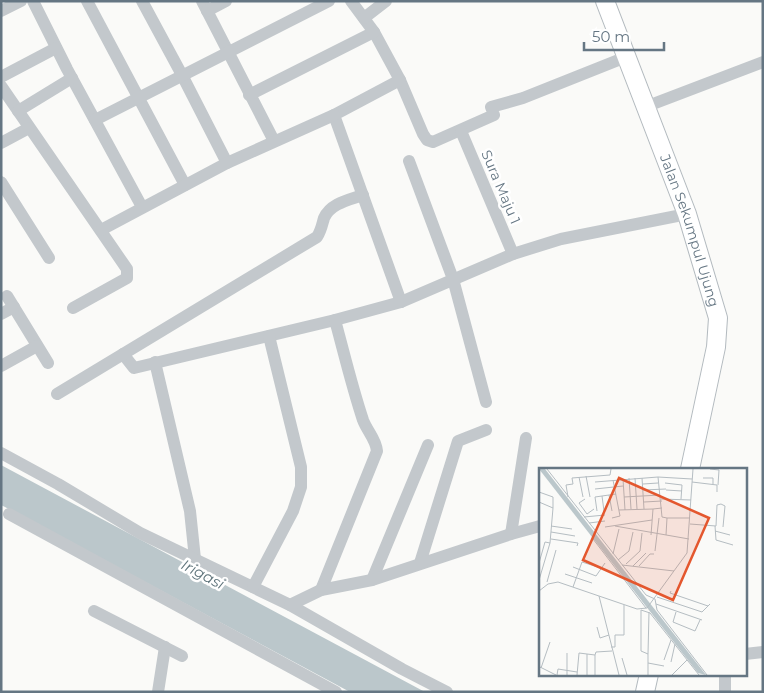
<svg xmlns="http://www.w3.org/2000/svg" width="764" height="693" font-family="Montserrat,sans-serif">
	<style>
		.water { fill: #bbc7cb }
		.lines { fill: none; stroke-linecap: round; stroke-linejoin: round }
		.secondary-casing { stroke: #b3babf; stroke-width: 20 }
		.street { stroke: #c3c8cc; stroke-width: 12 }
		.secondary { stroke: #fff; stroke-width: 18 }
		.labels { text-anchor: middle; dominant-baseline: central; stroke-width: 5; stroke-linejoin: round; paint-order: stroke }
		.street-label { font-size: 14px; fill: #657683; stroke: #fff }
		.water-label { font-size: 15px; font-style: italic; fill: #60757c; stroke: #fff }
		.inset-road { fill: none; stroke: #b5bdc2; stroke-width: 1 }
		.view { fill: #e4572e; fill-opacity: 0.15; stroke: #e4572e; stroke-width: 2.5 }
		.inset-edge { fill: none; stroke: #657683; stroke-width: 2.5 }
	</style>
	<rect width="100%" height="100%" fill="#fafaf8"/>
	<path class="water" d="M1 465 425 692H350L5 507 1 505Z"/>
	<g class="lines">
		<defs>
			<g id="secondary">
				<path id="s1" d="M605 1 687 214 718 318 716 347 690 469"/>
				<path d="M645 692 649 674"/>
			</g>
		</defs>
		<use href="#secondary" class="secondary-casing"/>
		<g class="street">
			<path d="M33 1 67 69 142 207"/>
			<path d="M87 1 185 185"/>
			<path d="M142 1 182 75 227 163"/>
			<path d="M202 1 274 141"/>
			<path d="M351 1 374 32 400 80 423 134 427 140 433 142 494 115 491 107 523 98 626 57"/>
			<path d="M1 11 21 1"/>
			<path d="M207 11 226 1"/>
			<path d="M364 18 386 1"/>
			<path d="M1 77 56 48"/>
			<path d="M400 80 334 115 401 302"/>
			<path d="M1 86 127 269V278L73 308"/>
			<path d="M249 95 374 32"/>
			<path d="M645 107 763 62"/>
			<path d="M18 111 72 78"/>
			<path d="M95 120 329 1"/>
			<path d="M461 131 513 254"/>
			<path d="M1 143 29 128"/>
			<path d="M409 161 453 279 486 402"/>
			<path d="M1 182 49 258"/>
			<path d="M101 230 227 163 334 115"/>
			<path d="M7 296 48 363"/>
			<path d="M1 314 14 307"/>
			<path d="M123 354 134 368 335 320 401 302 513 254 561 239 687 214"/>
			<path d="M155 362 190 511 195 559"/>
			<path d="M1 366 37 346"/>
			<path d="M57 394 317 237C321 231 322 225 324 218 331 203 349 200 363 195"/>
			<path d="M1 453 58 484 140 533 290 605 402 669 447 692"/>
			<path d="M9 514 336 692"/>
			<path d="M511 534 526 438"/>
			<path d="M420 563 458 441 486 430"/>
			<path d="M372 580 428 445"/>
			<path d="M253 587 293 511 301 487V467L269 336"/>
			<path d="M321 590 377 451C376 439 367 431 363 420 352 387 344 353 335 320"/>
			<path d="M290 605 321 590 372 580 511 534 540 526"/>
			<path d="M94 611 182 656"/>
			<path d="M745 654 763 652"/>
			<path d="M725 674V692"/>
			<path d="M158 692 165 647"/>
		</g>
		<use href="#secondary" class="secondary"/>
	</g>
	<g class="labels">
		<g class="street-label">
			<text transform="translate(501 187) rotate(67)">Sura Maju 1</text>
			<text stroke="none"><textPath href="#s1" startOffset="245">Jalan Sekumpul Ujung</textPath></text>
		</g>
		<g class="water-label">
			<text transform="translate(203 574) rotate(28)">Irigasi</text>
		</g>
	</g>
	<g transform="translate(539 468)">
		<rect width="208" height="208" fill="#fafaf8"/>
		<path d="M0 1H6L167 207 159 205Z" fill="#bbc7cb"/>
		<path class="inset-road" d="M8 1 107 127 116 131 118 142 168 207M171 1 180 2 179 17M47 8 51 29M40 9 44 29M119 9 123 49 128 50M90 10 92 41M96 10 98 41M103 10 105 41M164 10H174V16M84 11 86 42M56 14 119 9 153 11M153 14 178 17V24M126 15 143 17 142 31M104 16 119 15M56 21 84 18M104 22 127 21M127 22 143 23M0 24 14 29V40M70 27 73 43M63 28 65 43M29 29 27 17 34 16 33 10 71 7 72 1M85 29 121 27M46 31 40 35 48 46 55 41M122 31 152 32M0 34 14 40 11 75 0 112M105 34 123 33M80 42 114 41M58 43 56 29 77 26M45 49 66 47M73 50 81 48 74 12M128 50H151M50 55 66 53M151 56 177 58 178 37 182 36 186 38 184 59M12 58 33 61M76 58 150 71M176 58 177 72 194 77M66 59 113 52M176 63 191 67M12 64 36 68M112 67 114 41 123 40M127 67 128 50M12 71 39 75 38 78M54 71 107 140M116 83 120 50M74 86 80 61M79 92 90 83 94 64M0 95 6 74 11 75M87 96 101 83 103 65M83 97 135 103M94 98 107 85M100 98 111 86H115M34 99 57 108 66 95M26 106 53 115M8 114 17 82M34 119 43 94 62 100M0 123 9 116 19 114 98 141 108 140 148 85 154 1M132 123 131 125 169 138M60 128 80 207M118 129 163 144 171 136M117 136 163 152M102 142 111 145 160 207M102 142V183L109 186V207M137 144 134 154 156 163 161 152M58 159 61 170 70 167M72 179H76V167H85V137M109 186 110 144M56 187V207M83 190 88 207M125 192 132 172M132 194 136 176M109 195 125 198M1 199 17 207M2 200 11 174M18 207 19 201 38 204M28 207V185M38 207 40 185 56 187 57 184 73 183M48 207V186M133 207 148 192"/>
		<path class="view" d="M80 10 170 50 134 132 44 92Z"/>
		<rect width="208" height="208" class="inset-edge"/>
	</g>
	<rect width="764" height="693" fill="none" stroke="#657683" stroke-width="5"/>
	<path d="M584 42v8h80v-8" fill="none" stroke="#657683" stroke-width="2.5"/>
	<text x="592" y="42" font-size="15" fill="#657683" stroke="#ffffff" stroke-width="4" paint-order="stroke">50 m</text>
</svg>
